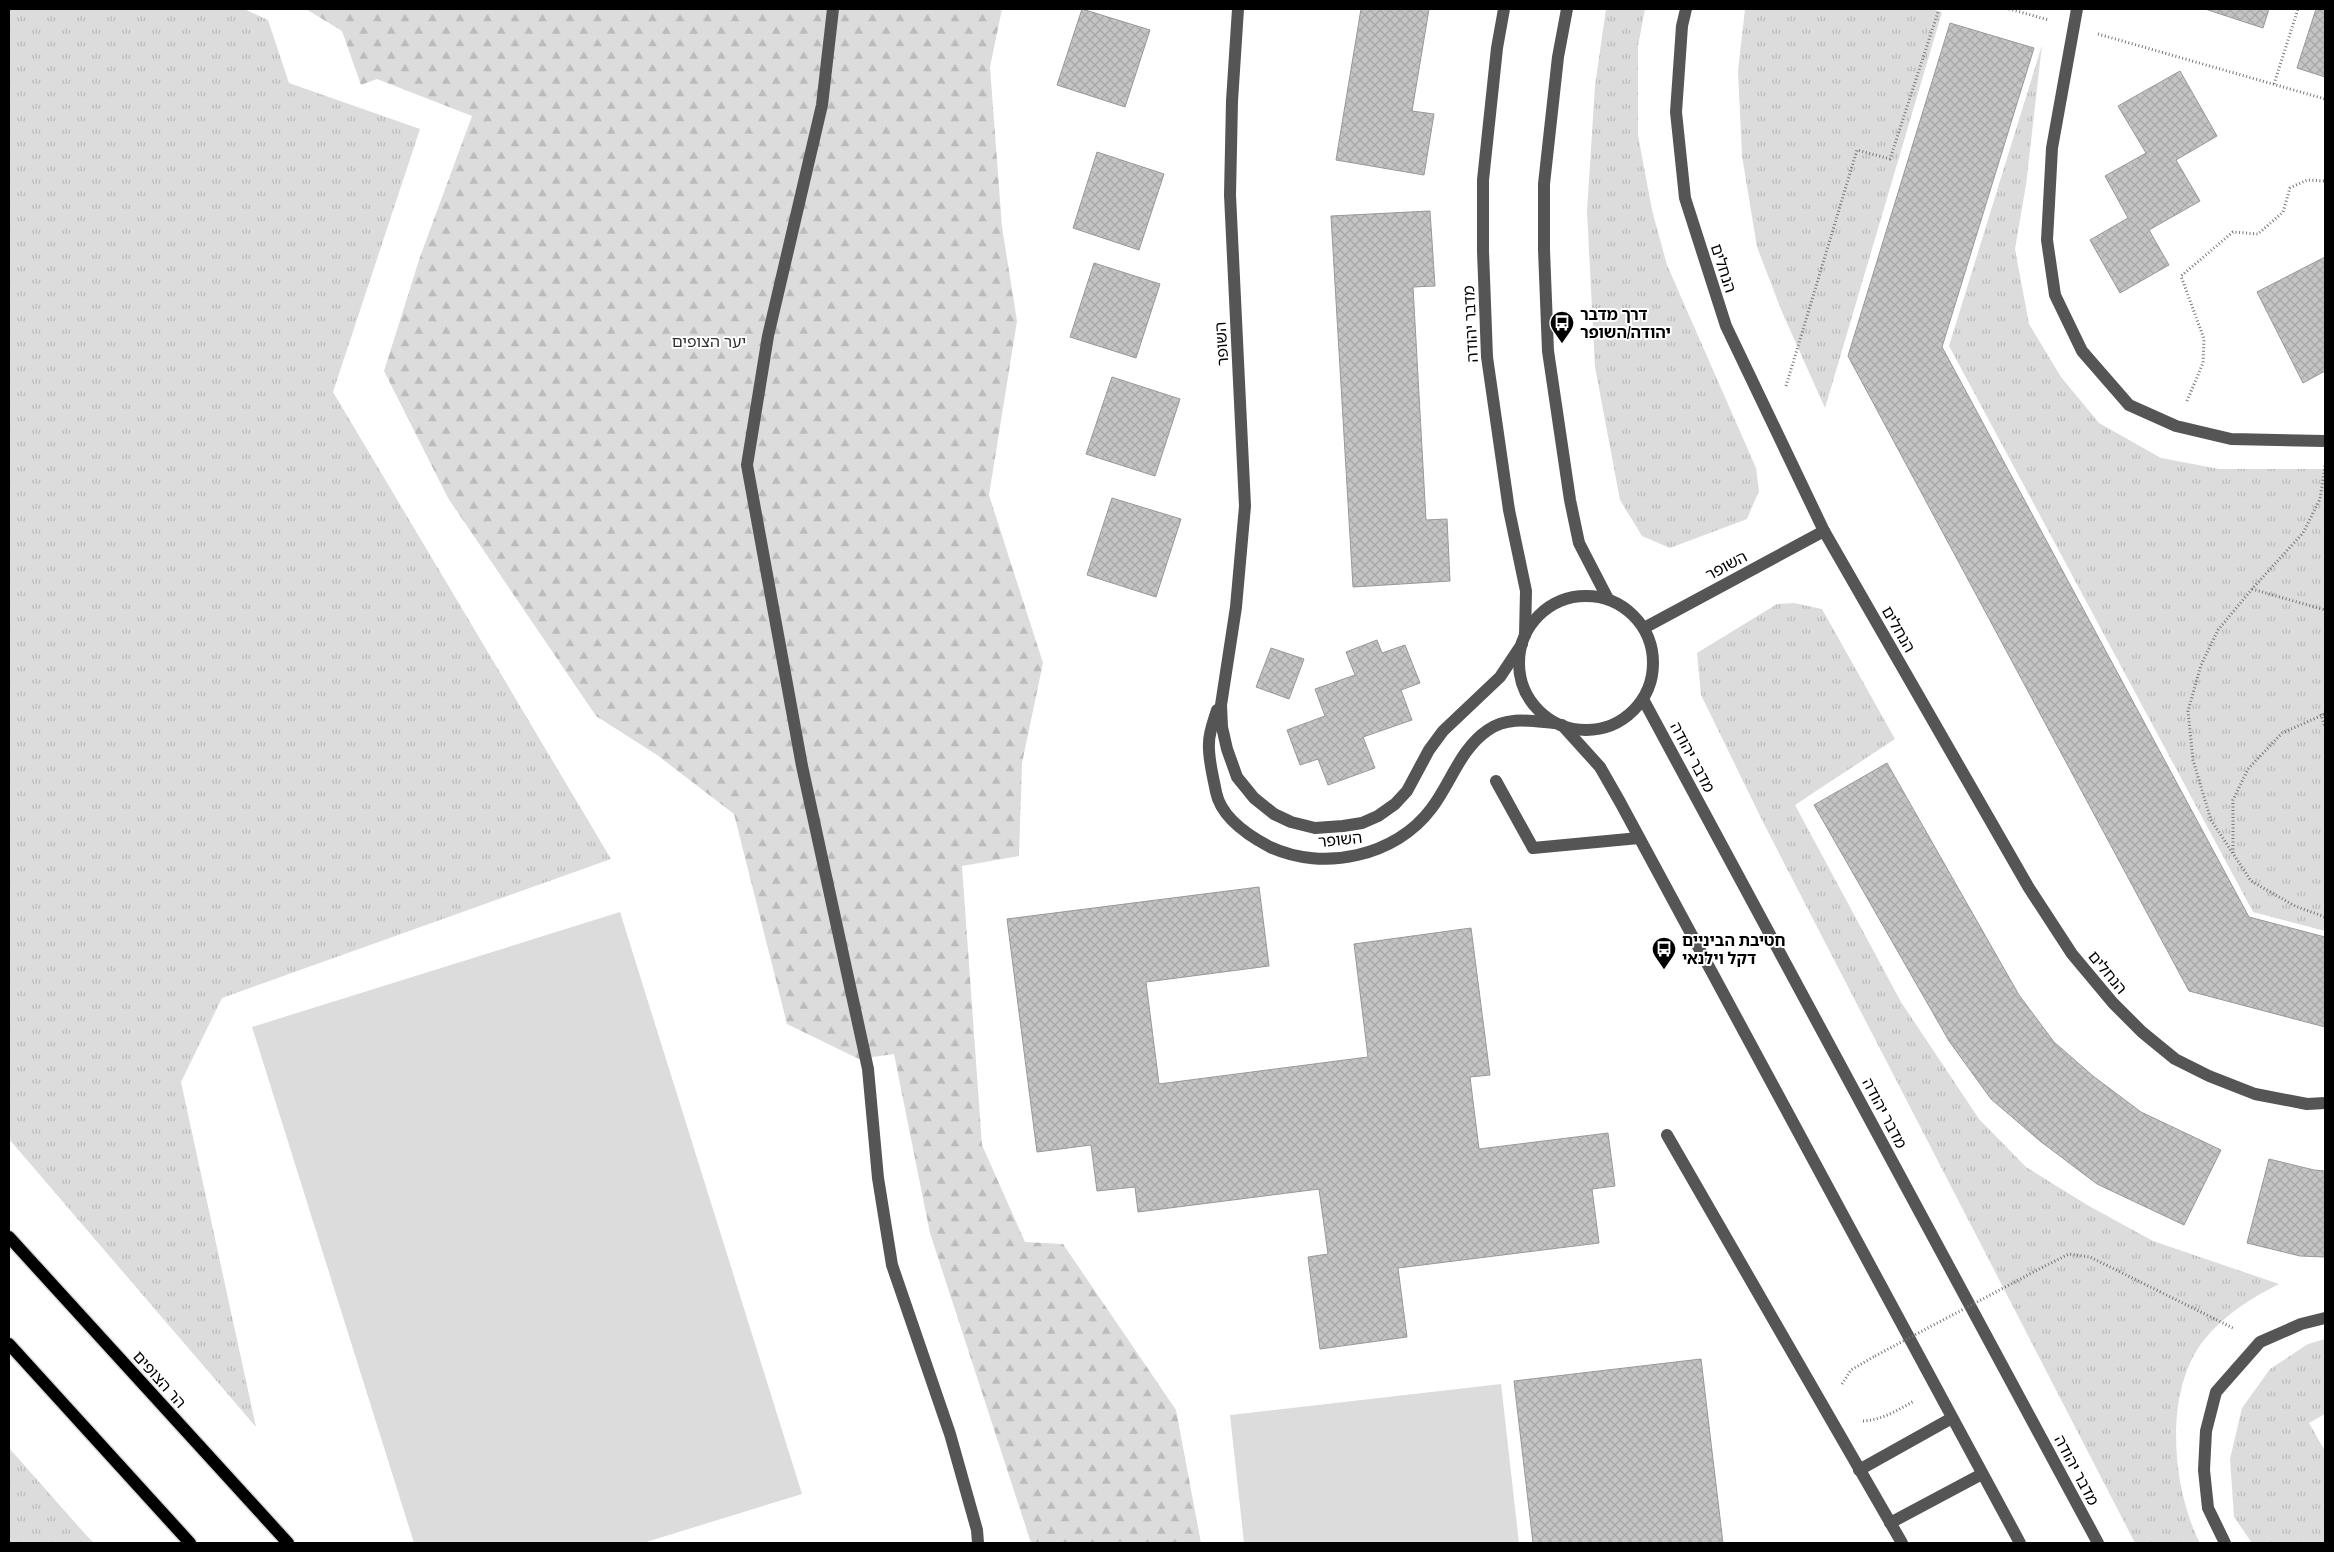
<svg xmlns="http://www.w3.org/2000/svg" width="2334" height="1552" font-family="'Archivo Narrow','Noto Sans Hebrew',sans-serif">
	<style>
		.grass { fill: url(#grass-tufts) }
		.forest { fill: url(#forest-firs) }
		.pitch { fill: #dcdcdc }
		.building { fill: url(#building-cross-hatch); stroke: #999 }
		.lines { fill: none; stroke-linecap: round; stroke-linejoin: round }
		.major-casing { stroke: #dbdbdb; stroke-width: 15 }
		.path { stroke: #777; stroke-width: 3; stroke-dasharray: 1 2.5; stroke-linecap: butt }
		.minor { stroke: #555; stroke-width: 12 }
		.major { stroke: #000; stroke-width: 12 }
		.path-bridge { stroke: #777; stroke-width: 3; stroke-dasharray: 1 2.5; stroke-linecap: butt }
		.labels { text-anchor: middle; dominant-baseline: central; stroke-width: 4; stroke-linejoin: round; paint-order: stroke }
		.street-label { font-size: 16px; fill: #000; stroke: #fff }
		.poi-label { font-size: 16px; font-weight: bold; fill: #000; stroke: #fff; text-anchor: start }
		.park-label { font-size: 16px; fill: #333; stroke: #fff }
	</style>
	<defs>
		<pattern id="grass-tufts" width="24" height="20" patternUnits="userSpaceOnUse" patternTransform="scale(1.25)"><rect width="24" height="20" fill="#dcdcdc"/><path d="M3 7l-1-3M5 7V3M7 7l1-3M15 17l-1-3M17 17v-4M19 17l1-3" fill="none" stroke="#bbb"/></pattern>
		<pattern id="forest-firs" width="22" height="20" patternUnits="userSpaceOnUse" patternTransform="scale(1.25)"><rect width="22" height="20" fill="#dcdcdc"/><path d="M5 1l3.5 6h-7zM16 11l3.5 6h-7z" fill="#bbb"/></pattern>
		<pattern id="building-cross-hatch" width="8" height="8" patternUnits="userSpaceOnUse" patternTransform="scale(1.25)"><rect width="8" height="8" fill="#c4c4c4"/><path d="M0 0l8 8M0 8l8-8" fill="none" stroke="#a7a7a7"/></pattern>
	</defs>
	<rect width="100%" height="100%" fill="#fff"/>
	<g class="grass">
		<path d="M9 9H244L268 20 289 83 420 129 333 392 611 859 222 998 181 1082 256 1427 9 1139Z"/>
		<path d="M1606 9H1645L1638 46V135L1652 210 1667 265 1756 468 1759 491 1747 519 1670 548 1642 536 1620 500 1595 367 1587 211 1595 86Z"/>
		<path d="M1745 9H1931L1942 12 1825 408 1782 312 1757 247 1742 156 1738 71Z"/>
		<path d="M2042 45 2026 185 2015 249 2029 324 2061 377 2099 423 2161 458 2219 469H2325V931L2253 912 1949 346Z"/>
		<path d="M1794 603 1822 609 1895 739 1795 805 1901 1002 1979 1119 2026 1167 2089 1206 2153 1241 2279 1284C2251 1298 2224 1315 2204 1340 2163 1391 2172 1489 2200 1543H2135L1764 824 1701 695 1697 653 1777 604Z"/>
		<path d="M2325 1339V1414L2309 1423 2325 1451V1543H2252L2234 1517 2230 1459 2242 1408 2270 1369 2308 1344Z"/>
		<path d="M9 1448 86 1535 94 1543H9Z"/>
	</g>
	<path class="forest" d="M306 9H1002L990 67 1002 227 1017 321 989 495 1043 663 1022 763 1019 856 962 866 982 1145 1025 1242 1063 1244 1176 1410 1201 1543H1031L930 1233 894 1054 859 1059 787 1024 734 814 657 755 596 716 448 498 384 371 420 257 472 116 377 79 361 85 342 31Z"/>
	<g class="pitch">
		<path d="M620 912 802 1494 643 1543H414L252 1027Z"/>
		<path d="M1501 1384 1519 1543H1244L1230 1415Z"/>
	</g>
	<g class="building">
		<path d="M1082 9 1150 30 1125 107 1057 85Z"/>
		<path d="M1361 9H1429L1412 111 1434 114 1424 175 1336 160Z"/>
		<path d="M2205 9H2269L2263 28Z"/>
		<path d="M2316 9H2325V77L2297 68Z"/>
		<path d="M1950 23 2034 48 1942 347 2249 917 2325 937V1027L2189 991 1848 356Z"/>
		<path d="M2180 71 2217 136 2176 160 2200 201 2149 230 2169 265 2120 293 2090 240 2128 218 2105 176 2146 153 2118 106Z"/>
		<path d="M1097 152 1164 174 1139 250 1073 228Z"/>
		<path d="M1430 211 1435 286 1413 287 1426 520 1447 519 1450 581 1353 587 1331 216Z"/>
		<path d="M2325 257V371L2303 383 2257 292Z"/>
		<path d="M1094 263 1160 284 1136 358 1070 337Z"/>
		<path d="M1112 377 1180 399 1155 476 1086 454Z"/>
		<path d="M1112 498 1181 519 1156 597 1087 575Z"/>
		<path d="M1377 640 1382 653 1405 645 1420 683 1401 690 1412 720 1363 737 1375 768 1328 785 1318 759 1300 765 1287 730 1325 716 1315 689 1355 675 1346 652Z"/>
		<path d="M1271 648 1304 659 1289 699 1256 687Z"/>
		<path d="M1887 763 2019 995 2054 1042 2093 1076 2141 1112 2221 1150 2184 1225 2097 1184 2040 1141 1991 1099 1949 1041 1814 805Z"/>
		<path d="M1259 887 1269 966 1146 982 1159 1084 1368 1057 1354 944 1471 928 1490 1075 1470 1077 1479 1149 1608 1133 1615 1186 1592 1189 1599 1243 1398 1268 1407 1337 1320 1349 1308 1257 1328 1254 1319 1189 1138 1212 1135 1187 1097 1191 1091 1145 1037 1152 1007 919Z"/>
		<path d="M2269 1159 2314 1170 2325 1171V1257L2300 1256 2247 1243Z"/>
		<path d="M1701 1359 1723 1543H1533L1514 1381Z"/>
	</g>
	<g class="lines">
		<defs>
			<g id="major">
				<path d="M9 1237 288 1543"/>
				<path d="M9 1344 190 1543"/>
			</g>
		</defs>
		<use href="#major" class="major-casing"/>
		<g class="path">
			<path d="M2009 9 2049 20"/>
			<path d="M2098 34 2325 99"/>
			<path d="M2274 84 2298 9"/>
			<path d="M1786 386 1857 150 1890 159 1939 9"/>
			<path d="M2187 401 2203 363 2204 339 2181 276 2233 232 2258 234 2283 212 2290 188 2307 180 2325 181"/>
			<path d="M2325 466 2320 499 2303 533 2252 589 2218 630 2201 665 2188 711 2193 760 2211 820 2251 881 2295 906 2325 917"/>
			<path d="M2252 589 2325 610"/>
			<path d="M2321 714 2325 727"/>
			<path d="M2233 853V800L2248 769 2282 733 2325 714"/>
			<path d="M2045 1266 2069 1254 2090 1257 2235 1329"/>
			<path d="M1842 1384 1851 1370 1875 1356"/>
			<path d="M1863 1421C1882 1420 1898 1410 1914 1401"/>
		</g>
		<g class="minor">
			<path d="M833 9 822 105 768 336 747 465 802 766 868 1069 878 1178 892 1265 950 1434 977 1530 978 1543"/>
			<path d="M1238 9 1232 101 1230 195 1245 506 1236 607 1221 705 1222 727 1227 749 1237 777 1254 798 1274 814 1291 822 1315 828 1343 826 1362 823 1378 816 1395 804 1407 791 1429 750 1443 731 1500 677 1522 644"/>
			<path d="M1504 9 1497 48 1483 180V251L1487 357 1509 510 1526 591 1525 635"/>
			<path d="M1567 9 1558 57 1544 184V250L1548 351 1570 500 1579 543 1608 599"/>
			<path d="M1686 9 1682 26 1676 112 1685 198 1726 326 1824 531 2029 888 2072 954 2113 1003 2142 1032 2175 1059 2209 1076 2255 1094 2307 1104 2325 1103"/>
			<path d="M2077 9 2052 148 2047 240 2055 295 2082 351 2129 405 2176 426 2231 439 2325 441"/>
			<circle cx="1586" cy="663" r="67"/>
			<path d="M1644 628 1824 531"/>
			<path d="M1643 699 2098 1543"/>
			<path d="M1217 710C1214 720 1209 732 1209 743 1208 759 1213 776 1216 792 1221 817 1249 836 1270 847 1323 872 1396 856 1431 809 1451 783 1460 749 1488 730 1508 716 1531 721 1554 723"/>
			<path d="M1562 725 1600 767 1620 802 2020 1543"/>
			<path d="M1496 781 1533 848 1639 838"/>
			<path d="M1667 1135 1902 1543"/>
			<path d="M1859 1470 1952 1418"/>
			<path d="M1890 1523 1982 1474"/>
			<path d="M2225 1543 2208 1508 2204 1470 2206 1431 2216 1392 2260 1342 2301 1324 2325 1318"/>
		</g>
		<use href="#major" class="major"/>
		<path class="path-bridge" d="M1875 1356 2045 1266"/>
	</g>
	<defs>
		<symbol id="bus-pin" viewBox="-11 -11 22 30"><path d="M0 17L-7.5 6A9.5 9.5 0 1 1 7.5 6Z" fill="#000" stroke="#fff"/><path d="M-5-6H5V4H4V6H2V4H-2V6H-4V4H-5ZM-3.5-4V0h7V-4ZM-3.5 1.2v1.5H-2V1.2ZM2 1.2v1.5H3.5V1.2Z" fill="#fff"/></symbol>
	</defs>
	<g fill-rule="evenodd">
		<use href="#bus-pin" x="1548" y="309" width="28" height="38"/>
		<use href="#bus-pin" x="1650" y="935" width="28" height="38"/>
	</g>
	<g class="labels">
		<g class="street-label">
			<text transform="translate(1724 268) rotate(72)">הנחלים</text>
			<text transform="translate(1470 324) rotate(-93)">מדבר יהודה</text>
			<text transform="translate(1221 344) rotate(-94)">השופר</text>
			<text transform="translate(1726 565) rotate(-28)">השופר</text>
			<text transform="translate(1899 629) rotate(60)">הנחלים</text>
			<text transform="translate(1693 757) rotate(62)">מדבר יהודה</text>
			<text transform="translate(1340 839) rotate(-6)">השופר</text>
			<text transform="translate(2108 972) rotate(50)">הנחלים</text>
			<text transform="translate(1885 1113) rotate(62)">מדבר יהודה</text>
			<text transform="translate(160 1379) rotate(48)">הר הצופים</text>
			<text transform="translate(2077 1470) rotate(62)">מדבר יהודה</text>
		</g>
		<g class="poi-label">
			<text x="1580" y="314">דרך מדבר<tspan x="1580" dy="18">יהודה/השופר</tspan></text>
			<text x="1682" y="940">חטיבת הביניים<tspan x="1682" dy="18">דקל וילנאי</tspan></text>
		</g>
		<g class="park-label">
			<text x="709" y="341">יער הצופים</text>
		</g>
	</g>
	<rect width="2334" height="1552" fill="none" stroke="#000000" stroke-width="20"/>
</svg>
